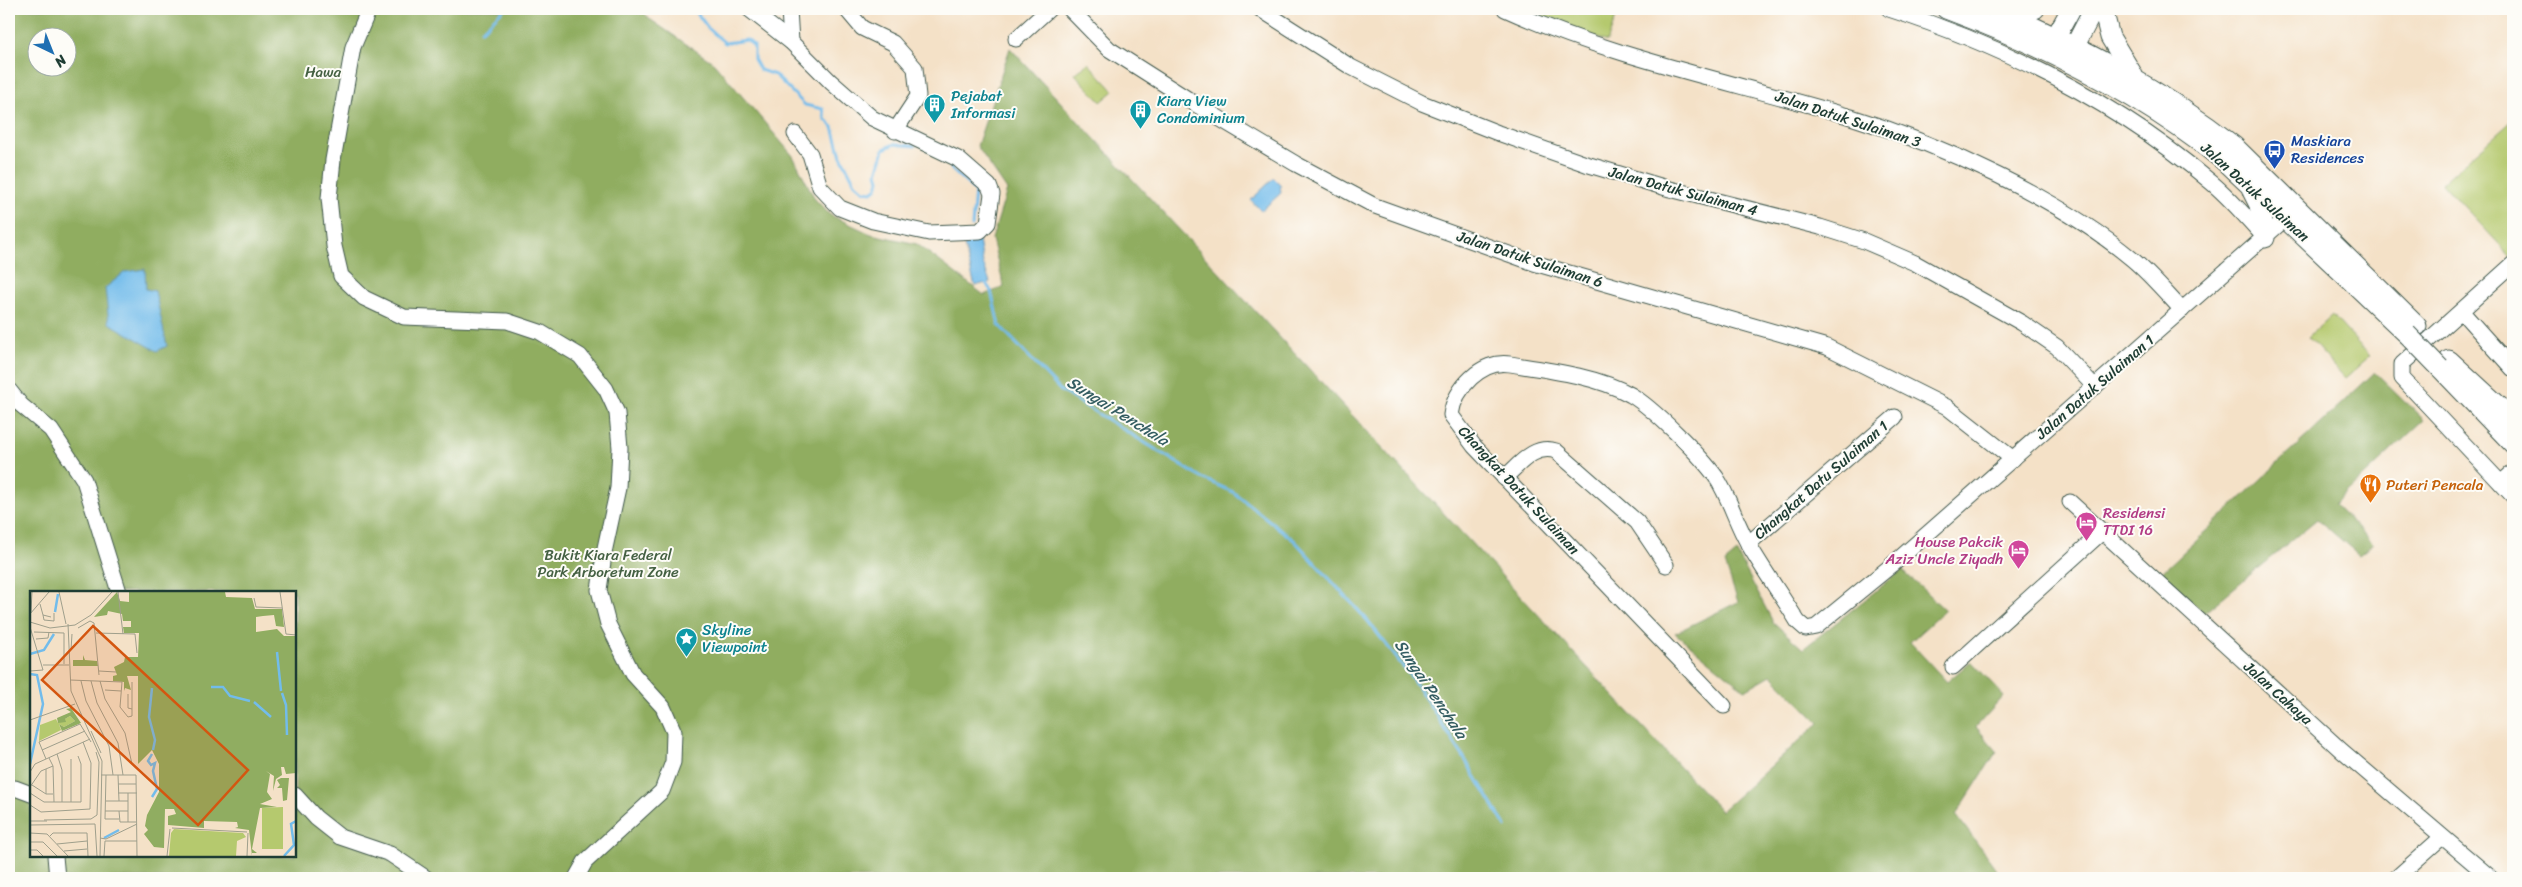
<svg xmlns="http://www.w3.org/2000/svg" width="2522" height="887" font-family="Sriracha,sans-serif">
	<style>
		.green { fill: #b5c96e; stroke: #6a8351 }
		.forest { fill: #90ad61; stroke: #58754a; fill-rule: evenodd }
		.water { fill: #72bceb; stroke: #487c90 }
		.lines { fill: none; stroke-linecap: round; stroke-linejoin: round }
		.stream { stroke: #72bceb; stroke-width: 3 }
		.minor-casing { stroke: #3f564a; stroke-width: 17 }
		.major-casing { stroke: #3f564a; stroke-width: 21 }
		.minor { stroke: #fff; stroke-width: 15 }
		.major { stroke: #fff; stroke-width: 19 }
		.major-bridge-casing { stroke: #3f564a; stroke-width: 21; stroke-linecap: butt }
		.major-bridge { stroke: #fff; stroke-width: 19 }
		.labels { text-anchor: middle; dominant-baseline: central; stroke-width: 4; stroke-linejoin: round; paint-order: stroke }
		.park-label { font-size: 15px; fill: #446042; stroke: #fdfcf7 }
		.culture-label { font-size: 15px; fill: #0d838f; stroke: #fdfcf7; text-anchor: start }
		.street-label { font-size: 15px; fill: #1f3d34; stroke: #fdfcf7 }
		.transit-label { font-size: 15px; fill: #164399; stroke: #fdfcf7; text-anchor: start }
		.food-label { font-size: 15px; fill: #c56008; stroke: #fdfcf7; text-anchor: start }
		.hotel-label { font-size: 15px; fill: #b23c85; stroke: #fdfcf7; text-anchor: start }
		.water-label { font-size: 16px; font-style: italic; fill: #345d62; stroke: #fdfcf7 }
		.inset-river { fill: none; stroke: #72bceb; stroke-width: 2.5 }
		.inset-road { fill: none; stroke: #9f9f8c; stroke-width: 1 }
		.view { fill: #d45610; fill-opacity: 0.15; stroke: #d45610; stroke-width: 2.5 }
		.inset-edge { fill: none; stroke: #1f3d34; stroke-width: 2.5 }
	</style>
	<rect width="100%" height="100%" fill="#fdfcf7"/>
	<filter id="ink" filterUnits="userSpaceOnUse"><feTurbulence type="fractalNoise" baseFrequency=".02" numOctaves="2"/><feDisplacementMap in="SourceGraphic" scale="10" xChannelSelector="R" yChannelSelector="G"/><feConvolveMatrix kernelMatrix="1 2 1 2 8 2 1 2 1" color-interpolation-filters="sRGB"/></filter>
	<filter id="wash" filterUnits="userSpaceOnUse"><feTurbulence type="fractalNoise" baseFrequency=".0096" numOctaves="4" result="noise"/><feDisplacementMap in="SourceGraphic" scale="20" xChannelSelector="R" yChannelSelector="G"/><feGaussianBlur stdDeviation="1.12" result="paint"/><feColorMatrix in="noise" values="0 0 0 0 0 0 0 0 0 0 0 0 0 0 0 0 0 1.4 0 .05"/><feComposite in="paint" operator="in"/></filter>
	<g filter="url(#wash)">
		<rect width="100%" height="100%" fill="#f4e1c7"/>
		<g class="green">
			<path d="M1527 9H1619L1607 42Z"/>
			<path d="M1088 63 1114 91 1101 102 1075 74Z"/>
			<path d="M2513 120V257L2512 258 2442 183Z"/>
			<path d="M2332 315 2370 356 2345 378 2308 337Z"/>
		</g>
		<g class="forest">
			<path d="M9 9H640L651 20 714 63 793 156 815 199 830 215 871 234 917 244 984 295 1004 287 992 239 1007 190 977 146 1010 48 1721 811 1819 723 1771 675 1745 690 1675 633 1738 602 1725 563 1737 553 1773 622 1803 649 1902 570 1945 610 1910 642 1947 682 1971 661 2004 696 1976 727 1997 751 1956 815 1997 870 1988 878H9ZM38 38H68V68H38ZM31 592H295V856H31Z"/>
			<path d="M2375 372 2424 420 2334 504 2373 544 2359 555 2317 519 2204 613 2160 574Z"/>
		</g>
		<g class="water">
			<path d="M1274 178 1280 184 1281 193 1261 211 1251 200Z"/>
			<path d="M968 235H978L983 263 990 282 975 286 964 246Z"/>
			<path d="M145 269 146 289 155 291 167 346 157 351 109 323 105 288 125 272Z"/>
		</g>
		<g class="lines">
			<g class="stream">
				<path d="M694 9 708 28 725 43 747 40 754 46V59L760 70 775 75 805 105 823 109 825 119 833 127 841 156 855 183 864 191 872 192 877 188 879 180 877 173 884 149 894 144 915 146"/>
				<path d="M481 31 504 9"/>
				<path d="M949 161 952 170 975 191 972 226"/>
				<path d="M984 280 991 291 999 325 1061 391 1202 478 1233 492 1295 541 1368 621 1412 678 1463 756 1506 827"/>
			</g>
		</g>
	</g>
	<g filter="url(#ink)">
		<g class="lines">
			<defs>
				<g id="minor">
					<path d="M369 9 353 47 333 160 329 198 334 246 341 276 364 298 404 317 507 321 540 332 580 356 606 389 617 413 620 448 618 488 605 548 599 590 608 624 633 674 663 707 674 732 673 762 662 791 585 862 576 878"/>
					<path d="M749 9 791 42 831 82 872 118 958 159 989 186 992 194 988 223 980 231 929 233 873 221 840 208 820 187 810 154 795 134"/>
					<path d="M789 9 791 42"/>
					<path d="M846 9 862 28 893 43 915 68 918 96 895 131"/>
					<path d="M1070 9 1109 49 1197 105 1296 164 1375 206 1534 263 1827 347 1947 407 2013 459"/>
					<path d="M1260 9 1351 67 1422 103 1498 133 1586 164 1670 189 1820 227 1864 241 1915 263 2022 323 2057 347 2095 387"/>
					<path d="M1505 9C1615 59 1735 82 1851 117 1942 145 2059 198 2132 259 2150 274 2166 293 2182 310"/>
					<path d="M1889 9C2006 47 2118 103 2212 183 2231 199 2248 219 2265 238"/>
					<path d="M1016 39 1049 9"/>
					<path d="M2513 264 2402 364V378L2513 496"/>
					<path d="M2462 312 2513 369"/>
					<path d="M9 390 21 405 51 430 84 480 119 592"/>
					<path d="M1504 478C1520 464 1534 444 1556 451L1637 522 1666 565"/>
					<path d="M2501 483 2513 472"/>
					<path d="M2070 502 2342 751 2491 878"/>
					<path d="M1748 544 1895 417"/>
					<path d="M1953 667 2102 532"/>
					<path d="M1724 706 1474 446 1451 415C1454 389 1482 359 1510 364 1548 370 1597 376 1631 395 1653 408 1701 456 1716 477 1730 498 1736 524 1749 545 1764 571 1782 596 1798 622L1806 629 1816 627 1892 565 2294 211"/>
					<path d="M9 791 15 788 31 794"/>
					<path d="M295 795 316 818 340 837 390 854 426 878"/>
					<path d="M55 856 57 878"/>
					<path d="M2396 878 2441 838"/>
				</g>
				<g id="major">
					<path d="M1946 9C2045 46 2141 95 2223 160L2407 334"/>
					<path d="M1995 9C2080 47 2161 89 2234 146L2417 326"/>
					<path d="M2103 9 2110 37 2133 75"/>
					<path d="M2006 13 2035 9"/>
					<path d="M2051 45 2071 9"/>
					<path d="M2070 55 2094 9"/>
					<path d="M2252 191 2259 205 2265 238"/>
					<path d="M2449 360 2513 419"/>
					<path d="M2440 368 2513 444"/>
				</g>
			</defs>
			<use href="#minor" class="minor-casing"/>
			<use href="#major" class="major-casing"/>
			<use href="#minor" class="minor"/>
			<use href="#major" class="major"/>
			<defs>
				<path id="major-bridge" d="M2407 334 2440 368"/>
			</defs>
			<use href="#major-bridge" class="major-bridge-casing"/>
			<use href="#major-bridge" class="major-bridge"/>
		</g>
	</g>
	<defs>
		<symbol id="building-pin" viewBox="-11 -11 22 30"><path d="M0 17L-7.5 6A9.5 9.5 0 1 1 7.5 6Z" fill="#0f9aa8" stroke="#fdfcf7"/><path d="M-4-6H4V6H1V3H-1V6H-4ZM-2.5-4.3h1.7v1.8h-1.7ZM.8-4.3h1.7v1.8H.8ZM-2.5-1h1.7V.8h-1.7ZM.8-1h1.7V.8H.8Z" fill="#fff"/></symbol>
		<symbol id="bus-pin" viewBox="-11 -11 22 30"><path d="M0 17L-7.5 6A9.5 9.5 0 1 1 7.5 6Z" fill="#1a4fb4" stroke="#fdfcf7"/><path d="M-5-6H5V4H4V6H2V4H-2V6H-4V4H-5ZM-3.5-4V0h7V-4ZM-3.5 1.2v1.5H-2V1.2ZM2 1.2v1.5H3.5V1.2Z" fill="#fff"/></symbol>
		<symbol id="restaurant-pin" viewBox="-11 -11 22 30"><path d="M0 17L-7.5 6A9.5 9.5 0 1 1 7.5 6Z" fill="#e8710a" stroke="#fdfcf7"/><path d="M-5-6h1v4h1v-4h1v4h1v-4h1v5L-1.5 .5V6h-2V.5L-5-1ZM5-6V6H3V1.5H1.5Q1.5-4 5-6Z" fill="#fff"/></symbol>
		<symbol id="hotel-pin" viewBox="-11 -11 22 30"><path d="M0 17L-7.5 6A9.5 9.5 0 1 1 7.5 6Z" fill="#d1479c" stroke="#fdfcf7"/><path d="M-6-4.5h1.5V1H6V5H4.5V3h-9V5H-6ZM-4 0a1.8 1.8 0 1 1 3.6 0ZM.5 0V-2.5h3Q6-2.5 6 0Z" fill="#fff"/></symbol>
		<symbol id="sight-pin" viewBox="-11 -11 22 30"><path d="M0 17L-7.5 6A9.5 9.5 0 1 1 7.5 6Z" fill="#0f9aa8" stroke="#fdfcf7"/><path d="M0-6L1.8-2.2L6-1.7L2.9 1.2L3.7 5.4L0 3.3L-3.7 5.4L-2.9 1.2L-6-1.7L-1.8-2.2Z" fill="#fff"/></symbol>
	</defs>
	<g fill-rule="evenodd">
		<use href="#building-pin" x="922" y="92" width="25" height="34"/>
		<use href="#building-pin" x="1128" y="98" width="25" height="34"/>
		<use href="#bus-pin" x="2262" y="138" width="25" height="34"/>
		<use href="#restaurant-pin" x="2358" y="472" width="25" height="34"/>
		<use href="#hotel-pin" x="2074" y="510" width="25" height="34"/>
		<use href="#hotel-pin" x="2006" y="538" width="25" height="34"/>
		<use href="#sight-pin" x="674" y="626" width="25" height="34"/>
	</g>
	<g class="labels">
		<g class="park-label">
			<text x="323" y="72">Hawa</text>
			<text x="608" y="555">Bukit Kiara Federal<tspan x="608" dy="17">Park Arboretum Zone</tspan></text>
		</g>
		<g class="culture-label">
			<text x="951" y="96">Pejabat<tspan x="951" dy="17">Informasi</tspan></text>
			<text x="1157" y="101">Kiara View<tspan x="1157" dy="17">Condominium</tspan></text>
			<text x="702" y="630">Skyline<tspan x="702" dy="17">Viewpoint</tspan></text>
		</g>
		<g class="street-label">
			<text transform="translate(1848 119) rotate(18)">Jalan Datuk Sulaiman 3</text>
			<text transform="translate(1683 191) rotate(15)">Jalan Datuk Sulaiman 4</text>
			<text transform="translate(2255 192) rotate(42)">Jalan Datuk Sulaiman</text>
			<text transform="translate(1530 259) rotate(18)">Jalan Datuk Sulaiman 6</text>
			<text transform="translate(2095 387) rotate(-41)">Jalan Datuk Sulaiman 1</text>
			<text transform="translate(1821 480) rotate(-41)">Changkat Datu Sulaiman 1</text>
			<text transform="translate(1519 490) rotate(47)">Changkat Datuk Sulaiman</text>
			<text transform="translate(2278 693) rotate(42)">Jalan Cahaya</text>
		</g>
		<g class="transit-label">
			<text x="2291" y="141">Maskiara<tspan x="2291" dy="17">Residences</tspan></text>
		</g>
		<g class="food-label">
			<text x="2386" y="485">Puteri Pencala</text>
		</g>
		<g class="hotel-label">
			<text x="2103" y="513">Residensi<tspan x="2103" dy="17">TTDI 16</tspan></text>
			<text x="2003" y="542" text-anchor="end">House Pakcik<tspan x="2003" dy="17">Aziz Uncle Ziyadh</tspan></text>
		</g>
		<g class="water-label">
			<text transform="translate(1118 411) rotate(32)">Sungai Penchala</text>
			<text transform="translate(1431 689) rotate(56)">Sungai Penchala</text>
		</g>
	</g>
	<g transform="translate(30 591)">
		<rect width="266" height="266" fill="#f4e1c7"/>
		<path d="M40 125 45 130 34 136 29 133 31 139 9 150 10 134 26 128 28 132ZM253 216V258H232V217ZM144 238 213 242 216 246 207 250 206 265H139L141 242Z" fill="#b5c96e"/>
		<path d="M87 1 90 10 99 11V1H195L196 6 222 7 225 18H252L254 36 246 35 244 24 233 25 226 26V41L247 38 254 45H266V182L256 183 254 176H251L252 184 246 188 243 200 244 185 236 180 240 183 237 201 242 208 230 213 247 216 230 217 222 258 227 262H222V265L219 239 205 237 208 236 207 231 174 230V237L138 234V225L146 223 144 218H135L134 257 124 256 114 243 118 239 115 235 117 224 129 201V173L122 159 108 173V85H97L101 99 95 97 94 100V91L83 90V85L87 84 84 76 94 71 95 66H108L109 42H94L93 36H101V30H93L92 23 78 20 77 24 64 26ZM53 64 55 69 67 70 68 75H43V69H53ZM41 117 51 132 32 140 29 133 34 136 45 130 40 125 35 128 36 131 28 132 27 127 41 121 36 118ZM251 187H259L257 209 253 210 252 197H247L250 194 247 189Z" fill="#90ad61"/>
		<path class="inset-river" d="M25 21 28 3M247 61 251 100M0 63 14 59 24 43M0 83 7 84 13 113 0 173M181 96H193L200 105 220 110M122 97 119 126 125 149 123 159M252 102 256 114 257 144M224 111 241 126M122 163 118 170 121 174 125 172 123 180 127 198 122 206M74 247 89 239M254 265 264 254 261 233 266 230"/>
		<path class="inset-road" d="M29 1 36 33M88 1 93 43M250 1 256 43 266 44M224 7 226 16 252 17M10 13 13 24 21 26M1 21 2 1M0 23 19 1M13 24 14 29 24 30V22M0 31 20 37 45 34 61 24 82 1M38 33 41 100 72 170 70 265M0 36 13 79 0 80M48 37 60 30 64 32 69 84M4 41 34 42V73M66 42 105 43 107 62M6 48 18 47 19 41M41 59 42 43M13 74H39M69 80 86 81M40 89 92 91 90 116 98 126 102 125V91M51 90 56 110 79 155 83 184M61 90 67 112 88 152 93 184M70 90 75 108 95 142 102 173M75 99 91 100M98 103V117L102 118M0 129 45 113M61 140 71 162M12 159 55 140M27 163 32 179V211M19 167 23 175 24 211M16 168 9 151 50 133 61 151M0 181 5 173 60 148M71 184H106L107 265M76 184 75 228H89M88 184 89 210M88 193H106M2 194 16 203H23M0 196 11 180 23 175M0 202 14 211H51V173L48 165M88 202H107M98 202V231M16 203V178M76 210H98M41 211V168M0 214 11 221 60 218 61 172 53 151M75 220H98M89 220 90 231H106M14 229 61 228 67 224 69 171 66 161M0 230H17M0 234 65 233 67 265M142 237 217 241M0 242 17 243 38 265M20 245 23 242H57L58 265M70 247 76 248 107 233M0 251H13L27 265M27 253 57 250M0 259H7L13 265M34 260 57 258M74 265 75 250H107M137 265 140 238M217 265 218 242"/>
		<path class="view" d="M63 35 218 179 168 234 12 89Z"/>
		<rect width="266" height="266" class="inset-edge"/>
	</g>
	<rect width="2522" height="887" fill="none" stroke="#fdfcf7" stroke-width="30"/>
	<g transform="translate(52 52) rotate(137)"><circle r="24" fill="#fdfcf7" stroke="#a4b0a9"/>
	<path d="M0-4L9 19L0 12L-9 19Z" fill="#1f6fb2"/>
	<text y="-8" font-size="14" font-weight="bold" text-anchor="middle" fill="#1f3d34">N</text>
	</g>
</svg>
